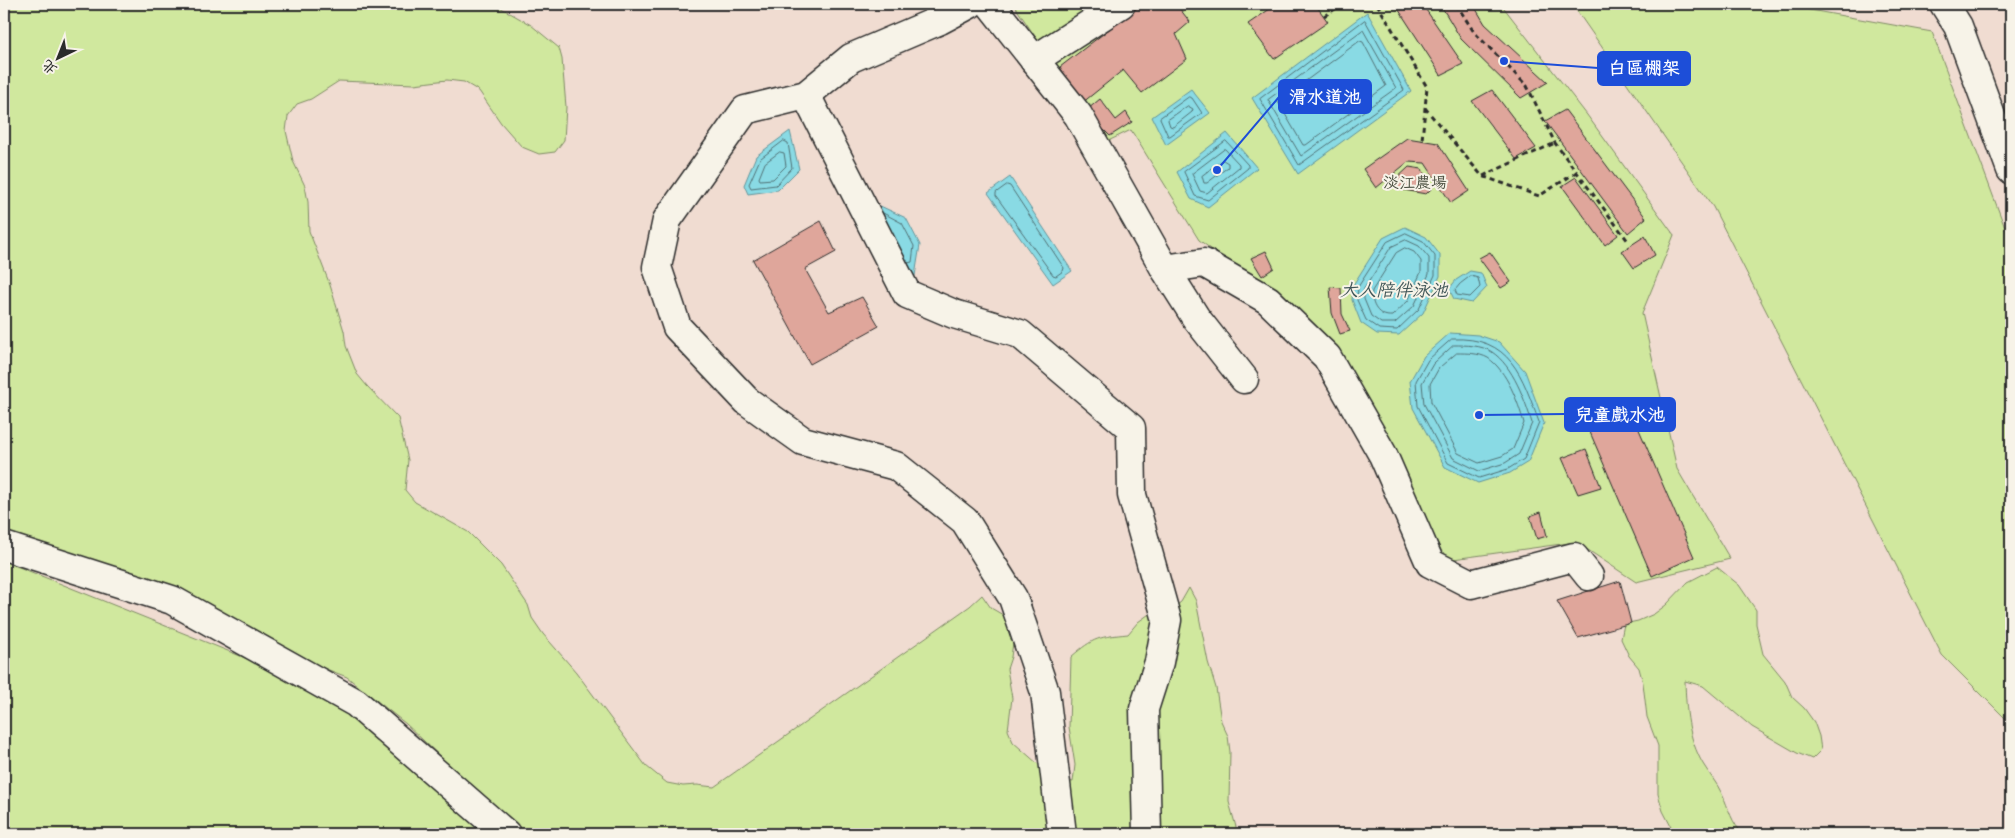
<svg xmlns="http://www.w3.org/2000/svg" width="2015" height="838" font-family="Delius,'LXGW WenKai TC',sans-serif">
	<style>
		.green { fill: #d0e89e; stroke: #7e8a64 }
		.water { fill: #89dae4; stroke: #63949a }
		.lines { fill: none; stroke-linecap: round; stroke-linejoin: round }
		.shore { stroke: #517175; stroke-width: 1 }
		.building { fill: #dfa69b; stroke: #2b2b2b }
		.minor-casing { stroke: #2b2b2b; stroke-width: 31 }
		.path { stroke: #2b2b2b; stroke-width: 3; stroke-dasharray: 5 4; stroke-linecap: butt }
		.minor { stroke: #f7f3e8; stroke-width: 28 }
		.labels { text-anchor: middle; dominant-baseline: central; stroke-width: 4; stroke-linejoin: round; paint-order: stroke }
		.park-label { font-size: 16px; fill: #4c5142; stroke: #f7f3e8 }
		.water-label { font-size: 18px; font-style: italic; fill: #425759; stroke: #f7f3e8 }
		.leader { fill: none; stroke: #1d4ed8; stroke-width: 2 }
		.callout-dot { fill: #1d4ed8; stroke: #f7f3e8; stroke-width: 2 }
		.callout { fill: #1d4ed8; stroke: #1d4ed8; stroke-width: 2 }
		.callout-label { font-size: 18px; text-anchor: middle; font-weight: bold; fill: #fff }
	</style>
	<rect width="100%" height="100%" fill="#f0dcd1"/>
	<filter id="ink" filterUnits="userSpaceOnUse"><feTurbulence type="fractalNoise" baseFrequency=".02" numOctaves="2"/><feDisplacementMap in="SourceGraphic" scale="10" xChannelSelector="R" yChannelSelector="G"/><feConvolveMatrix kernelMatrix="1 2 1 2 8 2 1 2 1" color-interpolation-filters="sRGB"/></filter>
	<g filter="url(#ink)">
		<g class="green">
			<path d="M4 4H430L433 6 475 4 496 5 531 25 559 48 562 59 566 107 564 140 555 152 539 154 522 147 501 123 479 91 464 82 447 80 414 84 339 81 311 99 297 104 288 116 286 131 293 161 305 186 308 202 309 231 330 285 344 331 346 346 357 374 367 386 398 418 408 460 405 490 415 502 468 532 501 565 528 605 532 618 543 634 576 672 646 766 667 783 683 786 697 785 714 787 970 606 982 595 991 608 1003 615 1015 628 1011 657 1007 669 1012 698 1008 730 1013 742 1055 779 1073 782 1075 765 1069 727 1071 657C1094 637 1099 637 1128 634L1138 622 1152 612H1167L1181 602 1189 588 1196 601 1208 662 1216 688 1221 721 1228 736 1230 752 1229 802 1238 834H522L406 724 347 677 4 546Z"/>
			<path d="M1017 4H1501L1587 115 1674 235 1642 313 1677 469 1730 559 1636 582 1576 542 1446 560 1385 436 1282 302 1199 240 1131 130 1106 142 1014 5Z"/>
			<path d="M1572 4H1777L1932 32 2011 244V724L1942 655 1713 207Z"/>
			<path d="M4 561 310 684 508 834H4Z"/>
			<path d="M1717 567 1739 585 1756 610V624L1763 654 1785 681 1792 697 1804 708 1814 722 1819 736 1821 750 1812 759 1797 753 1752 727 1703 686 1685 681C1686 710 1688 738 1703 764 1709 774 1717 783 1722 794 1729 808 1731 824 1744 834H1675L1663 811 1658 794V746L1647 717 1643 683 1639 668 1629 656 1621 639 1624 624 1638 621 1654 614 1666 605 1688 582Z"/>
		</g>
		<g class="water">
			<path d="M1367 12 1411 91 1298 174 1252 98Z"/>
			<path d="M1191 89 1210 113 1166 145 1152 117Z"/>
			<path d="M790 131 799 169 778 190 748 194 744 185 756 156Z"/>
			<path d="M1227 133 1257 168 1208 207 1191 199 1177 172Z"/>
			<path d="M1010 177 1072 271 1053 284 988 193Z"/>
			<path d="M861 197 906 218 920 245 914 282Z"/>
			<path d="M1405 227 1426 237 1440 255V276L1423 313 1399 335 1377 334 1361 323 1352 300 1353 285 1383 238Z"/>
			<path d="M1470 271 1481 273 1487 287 1472 303 1454 299 1449 289 1456 280Z"/>
			<path d="M1450 333 1478 335 1499 342 1525 371 1544 423 1528 462 1510 473 1478 483 1445 467 1413 408 1410 381 1424 356Z"/>
		</g>
		<g class="lines">
			<g class="shore">
				<path d="M1365 20 1404 90 1299 165 1260 99Z"/>
				<path d="M1363 30 1396 88 1301 156 1268 100Z"/>
				<path d="M1360 41 1363 42 1386 86 1306 145H1303L1278 102Z"/>
				<path d="M1189 97 1192 98 1202 113 1170 136H1168L1160 118Z"/>
				<path d="M1188 106 1193 109 1192 112 1173 127 1170 126 1168 120Z"/>
				<path d="M784 141 788 143 792 168 776 185 751 188 749 184 760 159Z"/>
				<path d="M1226 141 1248 165V168L1208 200 1195 196 1184 172Z"/>
				<path d="M1225 149 1239 164V167L1207 193 1200 191 1192 174Z"/>
				<path d="M780 152 784 153 786 166 773 179 760 180 759 178 765 163Z"/>
				<path d="M1223 160 1228 163V167L1207 183H1204L1202 176Z"/>
				<path d="M1007 185 1010 186 1064 268 1063 271 1056 276 1053 275 996 196V193Z"/>
				<path d="M883 213 902 223 914 246 912 262 908 263"/>
				<path d="M1406 233 1423 241 1435 256V275L1419 309 1397 330 1379 329 1366 320 1357 300 1358 287 1387 242Z"/>
				<path d="M1406 240 1419 246 1429 258V274L1414 306 1395 323H1381L1371 316 1364 299V289L1391 247Z"/>
				<path d="M1405 248 1414 252 1421 261V272L1408 301 1392 316C1378 317 1371 305 1372 291L1396 253Z"/>
				<path d="M1471 276 1478 278 1480 287 1470 297 1457 295 1455 290 1460 284Z"/>
				<path d="M1452 339C1511 336 1522 376 1539 422L1524 459 1508 469 1479 478 1448 463 1418 406 1416 381 1428 360Z"/>
				<path d="M1454 345C1466 345 1482 345 1492 352 1513 366 1525 400 1532 423L1519 454 1505 463 1479 471 1453 458 1424 404 1422 383 1433 364Z"/>
				<path d="M1457 353C1467 353 1479 353 1488 358 1507 371 1518 402 1524 423L1513 449 1502 456 1479 463 1458 453 1431 402 1430 384 1439 368Z"/>
			</g>
		</g>
		<g class="building">
			<path d="M1142 4H1176L1190 22 1176 34 1187 59 1142 93 1123 70 1082 103 1060 67Z"/>
			<path d="M1277 4H1315L1328 22 1274 59 1248 24Z"/>
			<path d="M1395 4H1422L1463 64 1441 75Z"/>
			<path d="M1440 4H1473L1485 24 1548 82 1521 98 1461 39Z"/>
			<path d="M1492 90 1536 148 1516 159 1472 101Z"/>
			<path d="M1100 99 1116 120 1126 112 1132 122 1110 136 1103 129 1101 130 1088 109Z"/>
			<path d="M1565 110 1646 218 1628 233 1545 121Z"/>
			<path d="M1407 138 1438 143 1469 191 1451 203 1425 163 1408 162 1376 188 1363 169Z"/>
			<path d="M1409 167 1422 169 1432 188 1426 194 1398 189 1394 181Z"/>
			<path d="M1576 177 1618 235 1605 245 1562 186Z"/>
			<path d="M821 221 836 252 805 269 829 312 862 297 879 326 810 364 753 260Z"/>
			<path d="M1645 236 1655 255 1634 268 1622 251Z"/>
			<path d="M1266 251 1274 268 1262 276 1251 258Z"/>
			<path d="M1490 252 1511 282 1501 288 1479 258Z"/>
			<path d="M1330 287 1341 288 1342 314 1350 331 1340 334 1332 313Z"/>
			<path d="M1625 397 1694 557 1652 576 1583 416Z"/>
			<path d="M1586 449 1601 487 1578 494 1562 458Z"/>
			<path d="M1541 512 1547 536 1537 539 1530 516Z"/>
			<path d="M1620 581 1631 623 1578 638 1557 601Z"/>
		</g>
		<g class="lines">
			<defs>
				<g id="minor">
					<path d="M970 4 940 20 851 58 806 95 745 110 667 220 657 267 677 327 747 401 803 441 896 466 965 521 1013 598 1045 692 1062 834"/>
					<path d="M990 4 1078 115 1165 269 1204 263 1268 300 1327 357 1383 455 1430 563 1471 584 1574 557 1589 576"/>
					<path d="M1944 4 1958 26 2011 170"/>
					<path d="M1034 60 1121 4"/>
					<path d="M806 95 907 294 954 314 1020 334 1131 428 1132 495 1167 620 1159 662 1144 709 1147 834"/>
					<path d="M1165 269 1196 318 1244 379"/>
					<path d="M4 546 172 600 356 703 506 834"/>
				</g>
			</defs>
			<use href="#minor" class="minor-casing"/>
			<g class="path">
				<path d="M1377 4 1427 87 1422 140"/>
				<path d="M1456 4 1474 32 1527 86 1555 143 1628 241"/>
				<path d="M1324 16 1343 4"/>
				<path d="M1425 108 1482 176 1539 196 1577 172"/>
				<path d="M1483 176 1555 143"/>
			</g>
			<use href="#minor" class="minor"/>
		</g>
	</g>
	<g class="labels">
		<g class="park-label">
			<text x="1415" y="182">淡江農場</text>
		</g>
		<g class="water-label">
			<text x="1394" y="289">大人陪伴泳池</text>
		</g>
	</g>
	<path class="leader" d="M1504 61L1598 68M1217 170L1279 97M1479 415L1565 414"/>
	<g class="callout-dot">
		<circle cx="1504" cy="61" r="5"/>
		<circle cx="1217" cy="170" r="5"/>
		<circle cx="1479" cy="415" r="5"/>
	</g>
	<g class="callout">
		<rect x="1598" y="52" width="92" height="33" rx="5"/>
		<rect x="1279" y="80" width="92" height="33" rx="5"/>
		<rect x="1565" y="398" width="110" height="33" rx="5"/>
	</g>
	<g class="callout-label">
		<text x="1644" y="74">白區棚架</text>
		<text x="1325" y="103">滑水道池</text>
		<text x="1620" y="421">兒童戲水池</text>
	</g>
	<rect width="2015" height="838" fill="none" stroke="#f7f3e8" stroke-width="20"/>
	<rect x="10" y="10" width="1995" height="818" fill="none" stroke="#2b2b2b" stroke-width="2" filter="url(#ink)"/>
	<g transform="translate(58 58) rotate(223)" stroke="#f7f3e8" stroke-width="4" paint-order="stroke">
	<path d="M0-4L9 19L0 12L-9 19Z" fill="#2b2b2b"/>
	<text y="-8" font-size="14" font-weight="bold" text-anchor="middle" fill="#2b2b2b">北</text>
	</g>
</svg>
